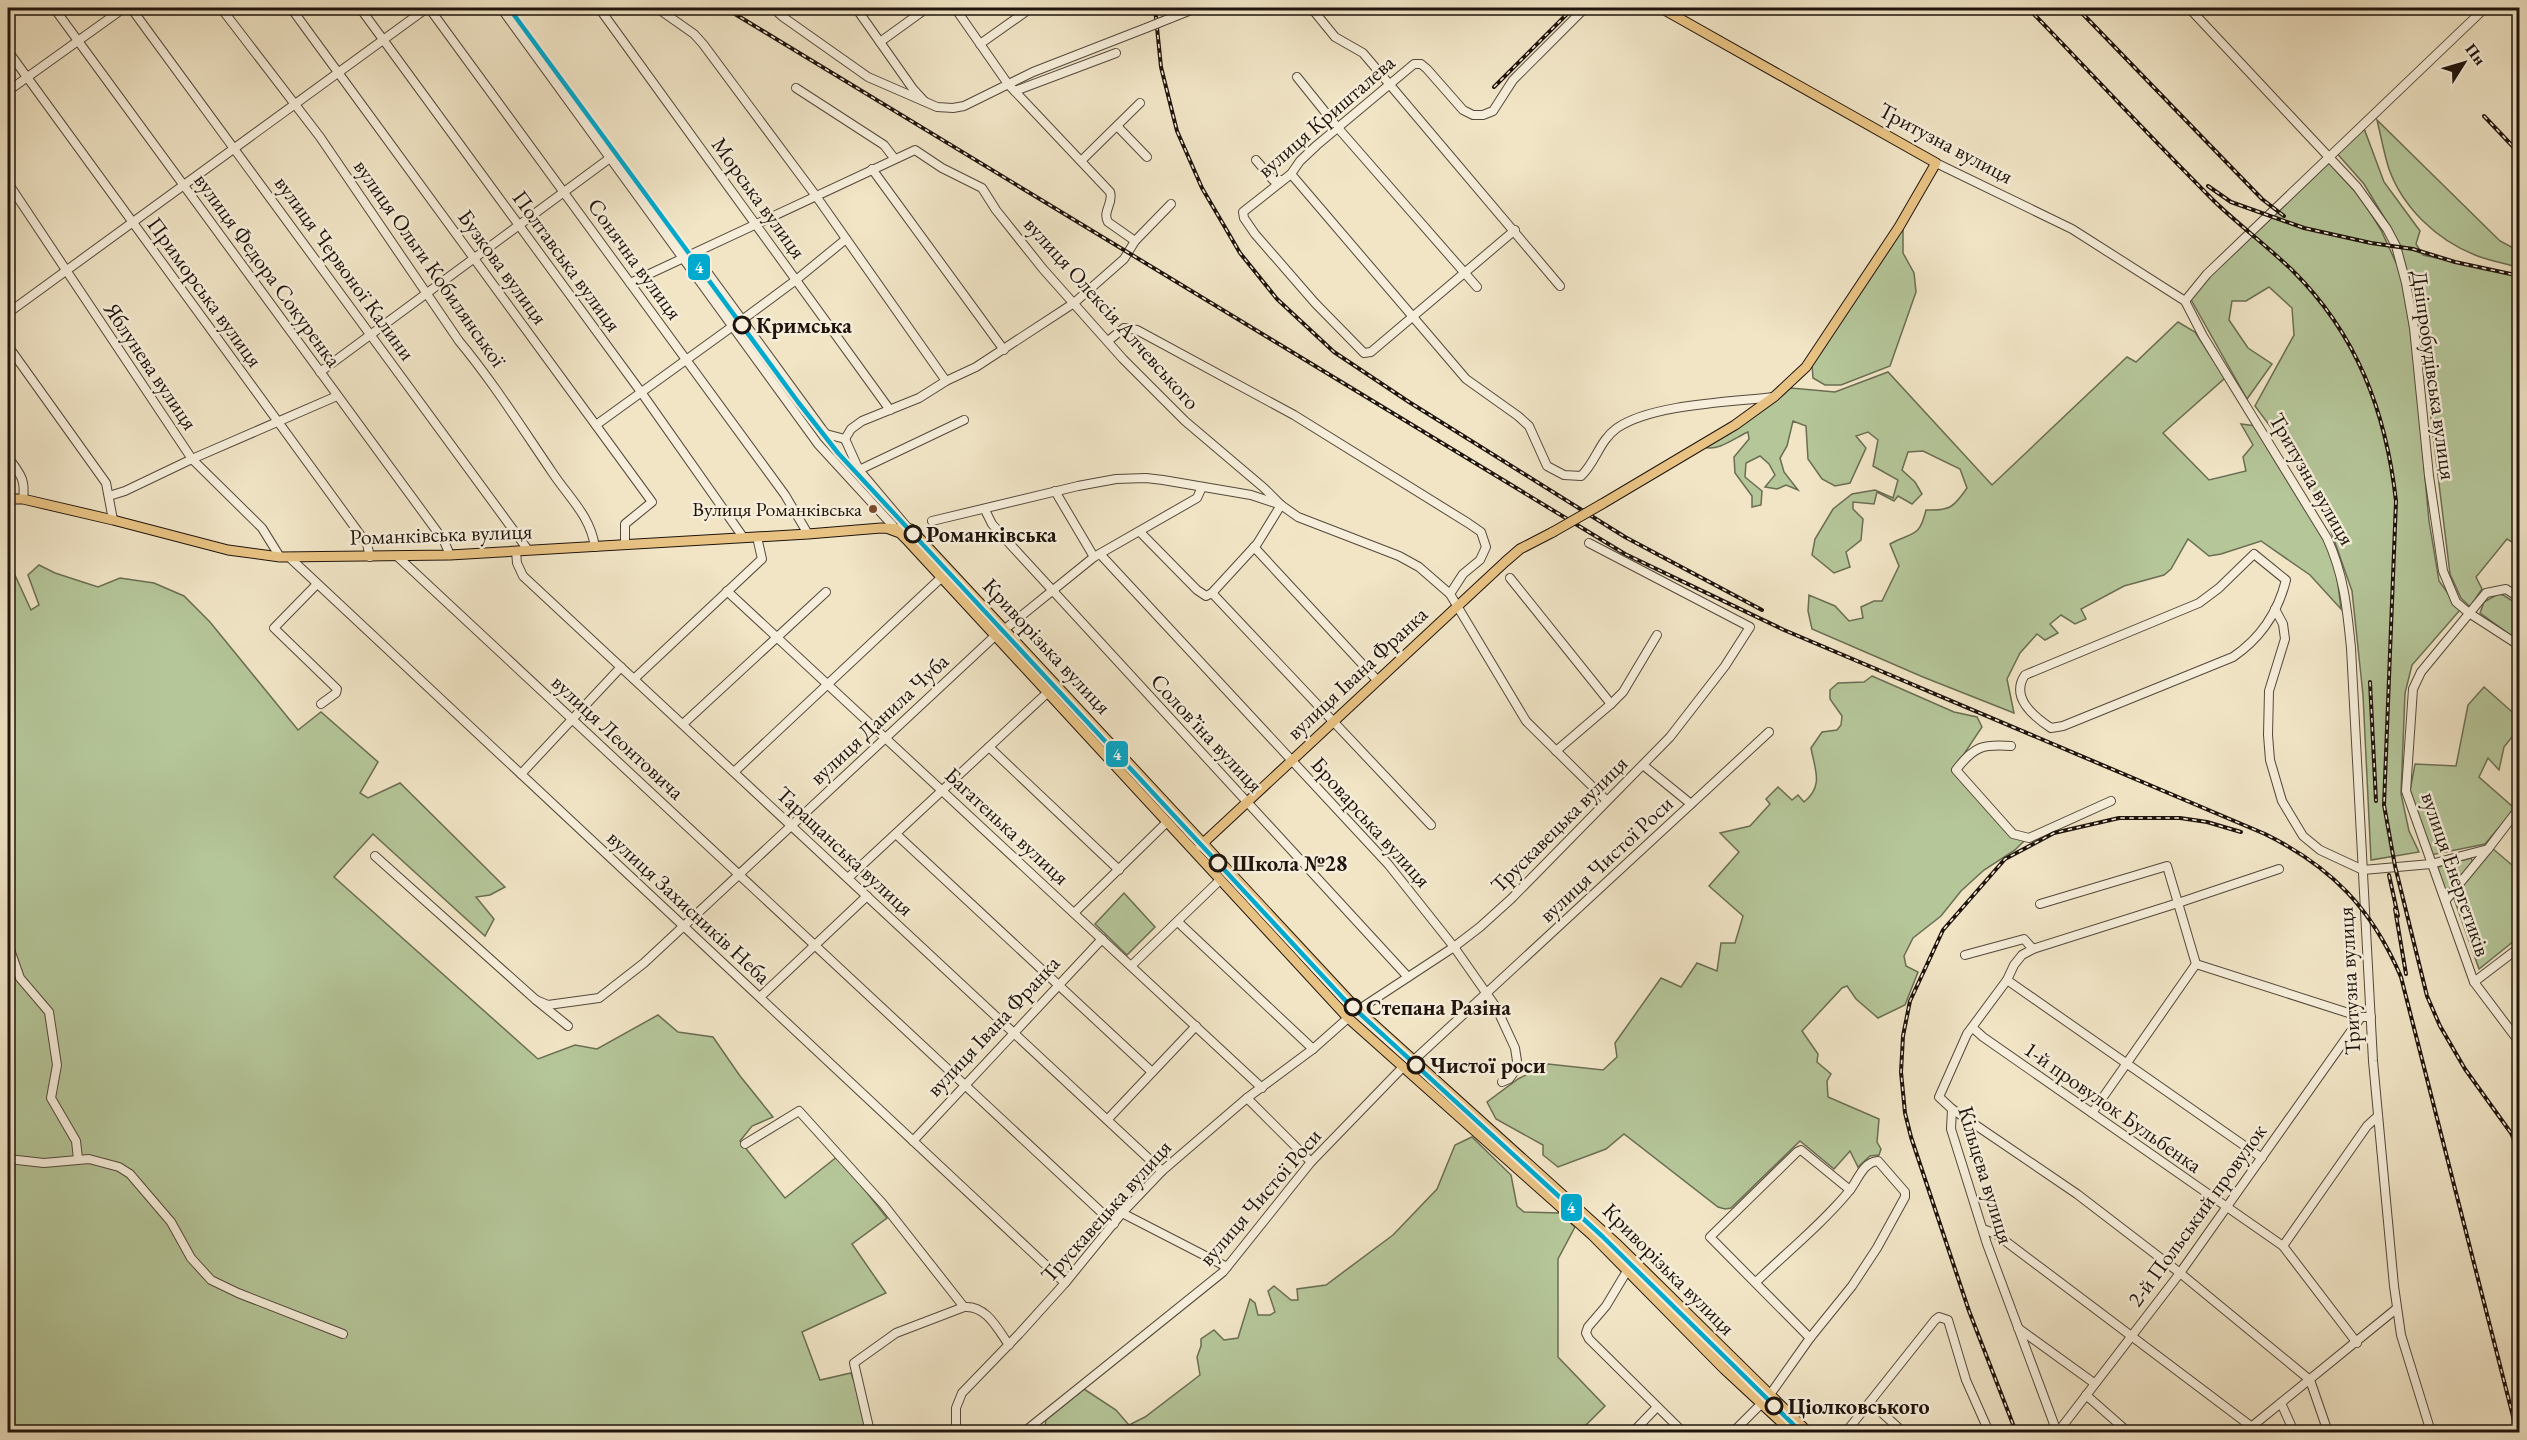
<svg xmlns="http://www.w3.org/2000/svg" width="2527" height="1440" font-family="'EB Garamond',serif">
	<style>
		.green { fill: #b5c699; stroke: #6a6d53; stroke-width: 1.5 }
		.lines { fill: none; stroke-linecap: round; stroke-linejoin: round }
		.minor-casing { stroke: #54483b; stroke-width: 10 }
		.major-casing { stroke: #1f140d; stroke-width: 11 }
		.minor { stroke: #f6eeda; stroke-width: 8 }
		.major { stroke: #e8c283; stroke-width: 9 }
		.rail-casing { stroke: #1f140d; stroke-width: 4 }
		.rail { stroke: #f6eeda; stroke-width: 1.5; stroke-dasharray: 4.5; stroke-linecap: butt }
		.minor-bridge-casing { stroke: #54483b; stroke-width: 10; stroke-linecap: butt }
		.major-bridge-casing { stroke: #1f140d; stroke-width: 11; stroke-linecap: butt }
		.minor-bridge { stroke: #f6eeda; stroke-width: 8 }
		.major-bridge { stroke: #e8c283; stroke-width: 9 }
		.tram-1-casing { stroke: #f6eeda; stroke-width: 9 }
		.tram-1 { stroke: #00a9ce; stroke-width: 4.5 }
		.stop-dot { fill: #f6eeda; stroke: #1f140d; stroke-width: 3 }
		.bus-dot { fill: #7a4b2a; stroke: #f6eeda; stroke-width: 2 }
		.labels { text-anchor: middle; dominant-baseline: central; stroke-width: 5; stroke-linejoin: round; paint-order: stroke }
		.bus-label { font-size: 20px; fill: #1f140d; stroke: #f6eeda; text-anchor: end }
		.street-label { font-size: 22px; fill: #1f140d; stroke: #f6eeda }
		.stop-label { font-size: 22px; font-weight: bold; fill: #1f140d; stroke: #f6eeda; text-anchor: start }
		.line-badge { stroke: #f6eeda; stroke-width: 2 }
		.badge-label { font-size: 16px; text-anchor: middle; font-weight: bold; fill: #fff }
	</style>
	<rect width="100%" height="100%" fill="#f1e5c6"/>
	<filter id="stains"><feTurbulence type="fractalNoise" baseFrequency=".00333" numOctaves="4"/><feColorMatrix values="0 0 0 0 .2 0 0 0 0 .09 0 0 0 0 .02 0 0 0 .5 -.17"/></filter>
	<radialGradient id="worn" r=".72"><stop offset=".6" stop-color="#630" stop-opacity="0"/><stop offset="1" stop-color="#630" stop-opacity=".3"/></radialGradient>
	<g class="green">
		<path d="M2377 120 2500 241 2519 251V268C2505 263 2489 261 2475 255 2437 240 2403 208 2389 169 2384 154 2381 136 2377 120Z"/>
		<path d="M2362 123 2384 182 2420 231 2416 244 2423 255 2519 276V546L2507 539 2476 577 2482 589 2470 607 2461 598 2450 574 2416 295 2390 227 2364 184 2334 150Z"/>
		<path d="M2329 163 2362 199 2381 230 2403 278 2412 335 2429 521 2439 581 2460 610 2412 665 2405 693 2401 794 2409 831 2419 852 2371 860 2363 695 2352 591 2327 520 2293 457 2255 406 2294 335 2292 308 2269 287 2246 301H2232L2229 320 2248 348 2272 364 2247 399 2189 296Z"/>
		<path d="M1903 227V253L1914 273 1916 292 1890 366 1841 385H1825L1813 378 1812 365Z"/>
		<path d="M2178 322 2195 332 2225 378 2163 433 2209 480 2246 471 2243 457 2253 445 2241 424 2256 426 2324 540 2336 568 2341 609 2310 575 2261 541 2221 554 2209 556 2188 539 2171 569 2164 575 2124 586 2081 609 2086 619 2075 624 2061 615 2050 624 2058 633 2045 640 2037 634 2020 653 2007 679 2014 713 1923 677 1812 629 1808 611 1809 595 1835 606 1849 621 1863 618 1861 607 1874 601H1882L1899 566 1890 544C1913 531 1919 539 1926 510 1950 511 1954 507 1967 488L1960 469 1923 451 1908 452 1902 470 1915 482 1922 494 1912 504 1898 496 1894 501 1877 492 1874 504 1853 502V509L1863 519 1861 540 1846 552 1850 567 1834 573 1812 555 1815 539 1833 509 1852 494 1875 490 1893 498 1898 480 1873 466 1878 440 1868 432 1856 436 1866 448 1850 483 1835 486 1822 479 1808 459 1806 426 1793 421 1787 446 1780 458 1784 472 1798 490 1786 485 1777 489 1765 487 1775 475 1769 464 1760 456 1746 463 1745 477 1762 491 1761 505 1752 507V496L1735 473 1734 457 1749 439 1748 432C1736 437 1718 452 1704 447L1791 388 1835 392 1888 372 1992 485 2127 357 2136 362Z"/>
		<path d="M8 560 31 610 39 605 28 575 39 565 55 573 98 587 120 578 154 583 184 596 210 622 298 730 321 712 378 762 360 793 368 798 400 783 505 887 490 895 476 897 494 919 485 936 373 834 334 877 538 1059 575 1045 597 1049 658 1015 678 1032 713 1037 740 1076 773 1117 752 1126 740 1141 785 1198 838 1156 887 1218 852 1244 886 1293 802 1332 820 1380 851 1373 872 1432H8V1161H58L8 1157Z"/>
		<path d="M2498 594 2503 595 2519 605V641L2480 613 2484 602Z"/>
		<path d="M1872 676 1954 712 1977 717 1982 727 1954 769 1982 804 2026 839 2015 850 1984 870 1961 891 1941 916 1913 938 1904 956 1906 966 1918 972 1905 1005 1878 1018 1856 999 1847 986 1842 988 1802 1031 1818 1054 1817 1062 1831 1074 1827 1081 1828 1097 1879 1119 1877 1142 1881 1149 1879 1155 1870 1156 1858 1167 1850 1151 1834 1169 1800 1141 1731 1208 1725 1209 1718 1207 1624 1134 1606 1149 1558 1167 1543 1155V1145L1496 1119 1487 1102 1518 1079 1548 1064 1603 1070 1617 1057 1615 1043 1661 978 1681 987 1697 963 1717 971 1721 943H1735L1743 916 1709 886 1739 852 1720 833 1750 826 1770 804 1766 799 1778 787 1792 800 1798 795 1804 802C1824 786 1815 770 1811 748L1822 732 1837 730 1841 725 1842 716 1830 699V690L1838 683 1864 682Z"/>
		<path d="M2484 687 2519 718V728L2504 747 2499 770 2488 758 2479 777 2512 806H2517L2485 844 2431 855 2410 791 2415 764 2456 766 2468 705Z"/>
		<path d="M2492 848 2519 871V937L2479 969 2453 896Z"/>
		<path d="M2471 858 2473 863 2449 891 2444 890 2437 870 2438 867Z"/>
		<path d="M1124 893 1155 927 1127 955 1095 924Z"/>
		<path d="M1472 1137 1511 1175 1517 1206 1524 1212 1560 1213 1575 1227 1558 1259V1357L1605 1406 1579 1432H1044L1046 1420 1084 1389 1116 1410 1129 1425 1145 1417 1200 1375 1197 1357 1201 1346V1339L1214 1330 1224 1340 1238 1338 1250 1299 1255 1303 1258 1315H1270L1275 1312 1268 1291 1274 1286 1291 1300H1298L1297 1289 1326 1285 1393 1235 1437 1189 1455 1145Z"/>
	</g>
	<g class="lines">
		<defs>
			<g id="minor">
				<path d="M54 8 444 541 450 555"/>
				<path d="M131 8 528 550"/>
				<path d="M221 8 320 137 459 341C493 382 522 428 552 472 569 498 590 515 595 547"/>
				<path d="M291 8 652 502 625 524V545"/>
				<path d="M360 8 641 392 743 537"/>
				<path d="M429 8 785 495 808 534"/>
				<path d="M501 8 818 444 896 529"/>
				<path d="M599 8 890 410"/>
				<path d="M657 8 694 34 703 44 816 196 946 381"/>
				<path d="M773 8 783 17 868 77 937 107 953 108 964 106 1033 72 1146 28"/>
				<path d="M856 8 913 89 924 101"/>
				<path d="M955 8 1008 84 1110 192C1114 203 1102 211 1108 222L1135 241"/>
				<path d="M1132 8H1138"/>
				<path d="M2189 8 2357 187 2387 229 2396 246 2406 283 2414 328 2429 476 2443 571 2456 602 2469 613 2520 646"/>
				<path d="M1313 10 1335 37 1363 53 1560 286"/>
				<path d="M1171 18 1196 8"/>
				<path d="M880 42 927 8"/>
				<path d="M980 44 1031 8"/>
				<path d="M8 51 367 544 370 557"/>
				<path d="M1297 77 1338 128 1477 287"/>
				<path d="M796 88 884 145 894 158"/>
				<path d="M8 91 124 8"/>
				<path d="M1015 91 1116 53"/>
				<path d="M1117 126 1147 157"/>
				<path d="M1256 160 1273 180H1281"/>
				<path d="M1081 161 1140 103"/>
				<path d="M1936 163 2072 229 2185 301 2203 336 2327 538C2344 575 2347 608 2351 648L2373 1061 2394 1286 2401 1335 2431 1432"/>
				<path d="M872 169 1004 350"/>
				<path d="M1291 174 1466 379 1518 416 1529 426 1547 466 1564 475 1581 476C1596 462 1599 441 1617 428 1652 404 1731 402 1774 397"/>
				<path d="M8 183 192 459 262 528 280 557"/>
				<path d="M1515 230 1371 352 1364 353 1315 303 1255 234 1244 218 1243 212 1291 174 1300 161 1317 145 1414 64H1421L1427 69 1463 110 1473 115H1483L1493 111 1513 80 1585 8"/>
				<path d="M694 254 822 429 826 434 845 439"/>
				<path d="M630 283 915 150 942 168 982 188 996 210 1043 269 1123 359 1185 421 1264 488 1281 505"/>
				<path d="M2185 301 2207 274 2485 8"/>
				<path d="M8 313 427 8"/>
				<path d="M742 320 796 280 846 239"/>
				<path d="M1108 341 1124 328 1137 330 1294 415 1468 523 1481 532 1486 547 1480 560 1463 574 1450 594"/>
				<path d="M8 346 106 483 113 520"/>
				<path d="M320 372 610 158"/>
				<path d="M596 425 733 326"/>
				<path d="M845 439 851 429 862 421 919 398 946 381 976 367 1074 303 1124 259 1135 241 1171 204"/>
				<path d="M845 439 859 470 907 527"/>
				<path d="M8 457C19 473 26 478 23 499"/>
				<path d="M859 470 964 420"/>
				<path d="M1055 491 1094 557"/>
				<path d="M109 496 125 491 192 459 337 396"/>
				<path d="M985 510 992 524 1009 543 1408 977"/>
				<path d="M932 521 1078 486 1116 479 1146 478 1163 480 1251 495 1281 505 1298 517 1399 556 1419 567 1450 594 1526 721 1606 800"/>
				<path d="M1140 532 1197 590 1206 596 1212 593 1431 825"/>
				<path d="M1254 547 1377 680"/>
				<path d="M516 551 517 563 523 576 1162 1171"/>
				<path d="M1100 554 1388 864 1454 947 1496 1007 1515 1048 1517 1061 1515 1071 1509 1079 1502 1082"/>
				<path d="M2254 554 2286 580C2278 612 2261 638 2233 657L2063 726 2051 728C2033 716 2010 697 2025 675L2199 603 2219 588Z"/>
				<path d="M397 556 1114 1224"/>
				<path d="M289 557 1065 1283"/>
				<path d="M1510 578 1611 704"/>
				<path d="M317 584 274 628 337 689 336 693 321 704"/>
				<path d="M727 591 1262 1088"/>
				<path d="M1212 593 1257 544 1281 505"/>
				<path d="M2520 598 2506 589 2486 593 2421 672 2413 689 2406 791 2474 982 2520 1043"/>
				<path d="M2275 609 2283 624 2285 639 2269 691 2268 735 2270 760 2282 801 2303 836 2320 850 2363 870 2431 864 2488 849 2520 807"/>
				<path d="M1005 629 1094 557 1197 498 1202 487"/>
				<path d="M634 679 762 559 757 537"/>
				<path d="M683 724 826 592"/>
				<path d="M2011 746C1983 744 1974 746 1956 770L2013 834 2029 838 2111 801"/>
				<path d="M989 747 1119 870"/>
				<path d="M1556 751 1611 704 1623 692 1657 635"/>
				<path d="M1643 765 1691 804"/>
				<path d="M734 772 942 577"/>
				<path d="M521 774 621 667"/>
				<path d="M896 834 1152 1072"/>
				<path d="M375 856 536 1000 568 1026"/>
				<path d="M848 878 1047 693"/>
				<path d="M2446 900 2488 849"/>
				<path d="M2040 904 2167 866 2178 903 2279 869"/>
				<path d="M1074 913 1167 822"/>
				<path d="M1178 922 1313 1049"/>
				<path d="M8 944 20 978 49 1012 57 1065 51 1098 76 1141 78 1159"/>
				<path d="M1965 955 2024 939 2033 949"/>
				<path d="M1131 966 1220 880"/>
				<path d="M2007 980 2262 1158"/>
				<path d="M2474 982 2520 947"/>
				<path d="M760 997 867 896"/>
				<path d="M536 1000 548 1005 599 998 644 963 996 635"/>
				<path d="M1358 1010 1454 947 1480 927 1511 899 1670 737 1725 666 1750 627 1589 543"/>
				<path d="M1973 1028 1983 1037 2283 1246 2357 1343"/>
				<path d="M1414 1060 1769 732"/>
				<path d="M1247 1098 1311 1162"/>
				<path d="M1952 1109 2077 1194 2180 1273 2310 1380 2328 1432"/>
				<path d="M2092 1113 2196 964"/>
				<path d="M1108 1119 1196 1026"/>
				<path d="M913 1141 1102 939"/>
				<path d="M745 1144 799 1111 883 1204 964 1307"/>
				<path d="M8 1159 44 1163 89 1159 119 1167 130 1174 171 1222 191 1258 211 1280 238 1293 343 1334"/>
				<path d="M1122 1213 1227 1267"/>
				<path d="M1983 1229 1996 1234 2252 1427"/>
				<path d="M2283 1246 2367 1126 2378 1116"/>
				<path d="M1627 1271 1606 1306 1588 1327 1586 1333 1589 1339 1683 1432"/>
				<path d="M2018 1328 2094 1383"/>
				<path d="M1810 1338 1710 1237 1797 1152 1801 1150 1850 1190"/>
				<path d="M2086 1395 2128 1432"/>
				<path d="M1870 1402 1903 1432"/>
				<path d="M2281 1403 2294 1432"/>
				<path d="M870 1432 854 1363 896 1333 964 1307C986 1305 997 1328 1009 1345"/>
				<path d="M956 1432V1408L962 1393 1019 1334 1065 1283 1122 1213 1162 1171 1247 1098 1313 1049 1348 1018"/>
				<path d="M1024 1432 1223 1272 1311 1162 1403 1067"/>
				<path d="M1633 1432 1657 1407"/>
				<path d="M1733 1432 1769 1396 1810 1338 1852 1286 1877 1248 1905 1197V1192L1878 1161C1863 1162 1858 1180 1850 1190 1824 1222 1786 1253 1756 1282"/>
				<path d="M1846 1432 1935 1320 1939 1317 1948 1320 1966 1380 1989 1432"/>
				<path d="M2057 1432 1987 1244 1951 1129 1952 1109 1939 1097 1967 1034 2007 980 2014 965 2022 955 2033 949 2178 903 2196 964 2361 1017H2371"/>
				<path d="M2058 1432 2180 1273 2361 1017"/>
				<path d="M2245 1432 2396 1309"/>
			</g>
			<g id="major">
				<path d="M8 499H23L113 520 228 550 280 557 450 555 808 534 881 528 911 529 1358 1010 1616 1243 1808 1432"/>
				<path d="M1602 504 1735 425 1775 396 1806 367 1899 227 1936 163 1661 8"/>
				<path d="M889 529 900 533 906 539 1348 1018 1593 1236 1724 1369 1792 1432"/>
				<path d="M1200 846 1505 562 1520 549 1553 532"/>
			</g>
		</defs>
		<use href="#minor" class="minor-casing"/>
		<use href="#major" class="major-casing"/>
		<use href="#minor" class="minor"/>
		<use href="#major" class="major"/>
		<defs>
			<g id="rail">
				<path d="M725 8 1625 554 1784 630 2265 834C2332 867 2372 909 2401 977L2517 1432"/>
				<path d="M1155 8 1161 67 1177 131 1202 188 1240 253 1277 299 1334 352 1409 402 1625 537 1762 610"/>
				<path d="M2028 8C2090 72 2151 138 2214 201 2239 225 2267 246 2292 270 2357 334 2386 412 2396 501L2384 805 2395 866 2427 996 2440 1026 2465 1069 2511 1133 2520 1153"/>
				<path d="M2077 8 2262 199 2284 216"/>
				<path d="M1494 87 1573 8"/>
				<path d="M2484 116 2520 154"/>
				<path d="M2208 186 2231 202 2304 228 2371 243 2413 249 2455 262 2520 276"/>
				<path d="M2370 682 2376 801"/>
				<path d="M2389 875 2398 916"/>
				<path d="M2395 909 2406 974"/>
				<path d="M2016 1432 1969 1311 1911 1137 1905 1113 1901 1072 1903 1036 1910 1001 1943 930 2005 859 2054 833 2119 818H2180L2207 822 2241 832"/>
			</g>
		</defs>
		<use href="#rail" class="rail-casing"/>
		<use href="#rail" class="rail"/>
		<defs>
			<path id="minor-bridge" d="M1146 28 1171 18"/>
			<path id="major-bridge" d="M1553 532 1602 504"/>
		</defs>
		<use href="#minor-bridge" class="minor-bridge-casing"/>
		<use href="#major-bridge" class="major-bridge-casing"/>
		<use href="#minor-bridge" class="minor-bridge"/>
		<use href="#major-bridge" class="major-bridge"/>
		<defs>
			<path id="tram-1" d="M509 8 798 402 838 453 1344 999 1602 1236 1801 1432"/>
		</defs>
		<use href="#tram-1" class="tram-1-casing"/>
		<use href="#tram-1" class="tram-1"/>
	</g>
	<g class="stop-dot">
		<circle cx="742" cy="325" r="8"/>
		<circle cx="913" cy="534" r="8"/>
		<circle cx="1218" cy="863" r="8"/>
		<circle cx="1353" cy="1007" r="8"/>
		<circle cx="1416" cy="1065" r="8"/>
		<circle cx="1774" cy="1406" r="8"/>
	</g>
	<circle class="bus-dot" cx="873" cy="509" r="5"/>
	<g class="labels">
		<g class="bus-label">
			<text x="862" y="509">Вулиця Романківська</text>
		</g>
		<g class="street-label">
			<text transform="translate(1326 116) rotate(-41)">вулиця Кришталева</text>
			<text transform="translate(1946 143) rotate(28)">Тритузна вулиця</text>
			<text transform="translate(759 198) rotate(54)">Морська вулиця</text>
			<text transform="translate(635 259) rotate(54)">Сонячна вулиця</text>
			<text transform="translate(567 261) rotate(54)">Полтавська вулиця</text>
			<text transform="translate(430 263) rotate(55)">вулиця Ольги Кобилянської</text>
			<text transform="translate(503 267) rotate(54)">Бузкова вулиця</text>
			<text transform="translate(345 268) rotate(54)">вулиця Червоної Калини</text>
			<text transform="translate(268 270) rotate(54)">вулиця Федора Сокуренка</text>
			<text transform="translate(205 292) rotate(54)">Приморська вулиця</text>
			<text transform="translate(1112 313) rotate(48)">вулиця Олексія Алчевського</text>
			<text transform="translate(151 366) rotate(56)">Яблунева вулиця</text>
			<text transform="translate(2434 375) rotate(82)">Дніпробудівська вулиця</text>
			<text transform="translate(2312 479) rotate(60)">Тритузна вулиця</text>
			<text transform="translate(441 534) rotate(-2)">Романківська вулиця</text>
			<text transform="translate(1047 646) rotate(47)">Криворізька вулиця</text>
			<text transform="translate(1357 673) rotate(-43)">вулиця Івана Франка</text>
			<text transform="translate(879 719) rotate(-43)">вулиця Данила Чуба</text>
			<text transform="translate(1207 733) rotate(47)">Соловʼїна вулиця</text>
			<text transform="translate(618 737) rotate(43)">вулиця Леонтовича</text>
			<text transform="translate(1371 822) rotate(48)">Броварська вулиця</text>
			<text transform="translate(1559 824) rotate(-45)">Трускавецька вулиця</text>
			<text transform="translate(1007 826) rotate(43)">Багатенька вулиця</text>
			<text transform="translate(845 851) rotate(43)">Таращанська вулиця</text>
			<text transform="translate(1606 859) rotate(-43)">вулиця Чистої Роси</text>
			<text transform="translate(2456 874) rotate(71)">вулиця Енергетиків</text>
			<text transform="translate(689 907) rotate(43)">вулиця Захисників Неба</text>
			<text transform="translate(2349 981) rotate(-93)">Тритузна вулиця</text>
			<text transform="translate(993 1026) rotate(-47)">вулиця Івана Франка</text>
			<text transform="translate(2113 1107) rotate(35)">1-й провулок Бульбенка</text>
			<text transform="translate(1986 1175) rotate(73)">Кільцева вулиця</text>
			<text transform="translate(1260 1197) rotate(-49)">вулиця Чистої Роси</text>
			<text transform="translate(1106 1211) rotate(-48)">Трускавецька вулиця</text>
			<text transform="translate(2197 1215) rotate(-54)">2-й Польський провулок</text>
			<text transform="translate(1669 1269) rotate(45)">Криворізька вулиця</text>
		</g>
		<g class="stop-label">
			<text x="756" y="325">Кримська</text>
			<text x="926" y="534">Романківська</text>
			<text x="1232" y="863">Школа №28</text>
			<text x="1366" y="1007">Степана Разіна</text>
			<text x="1430" y="1065">Чистої роси</text>
			<text x="1788" y="1406">Ціолковського</text>
		</g>
	</g>
	<g class="line-badge">
		<rect x="687" y="253" width="24" height="28" rx="6" fill="#00a9ce"/>
		<rect x="1105" y="740" width="24" height="28" rx="6" fill="#00a9ce"/>
		<rect x="1560" y="1193" width="23" height="29" rx="6" fill="#00a9ce"/>
	</g>
	<g class="badge-label">
		<text x="699" y="273">4</text>
		<text x="1117" y="760">4</text>
		<text x="1571" y="1213">4</text>
	</g>
	<rect width="2527" height="1440" fill="none" stroke="#f1e5c6" stroke-width="30"/>
	<rect x="9" y="9" width="2509" height="1422" fill="none" stroke="#1f140d" stroke-width="3"/>
	<rect x="15" y="15" width="2497" height="1410" fill="none" stroke="#1f140d" stroke-width="1.5"/>
	<g transform="translate(2464 63) rotate(53)" stroke="#f6eeda" stroke-width="4.5" paint-order="stroke">
	<path d="M0-4.5L10 22L0 15L-10 22Z" fill="#1f140d"/>
	<text y="-9" font-size="16" font-weight="bold" text-anchor="middle" fill="#1f140d">Пн</text>
	</g>
	<rect width="100%" height="100%" filter="url(#stains)"/>
	<rect width="100%" height="100%" fill="url(#worn)"/>
</svg>
